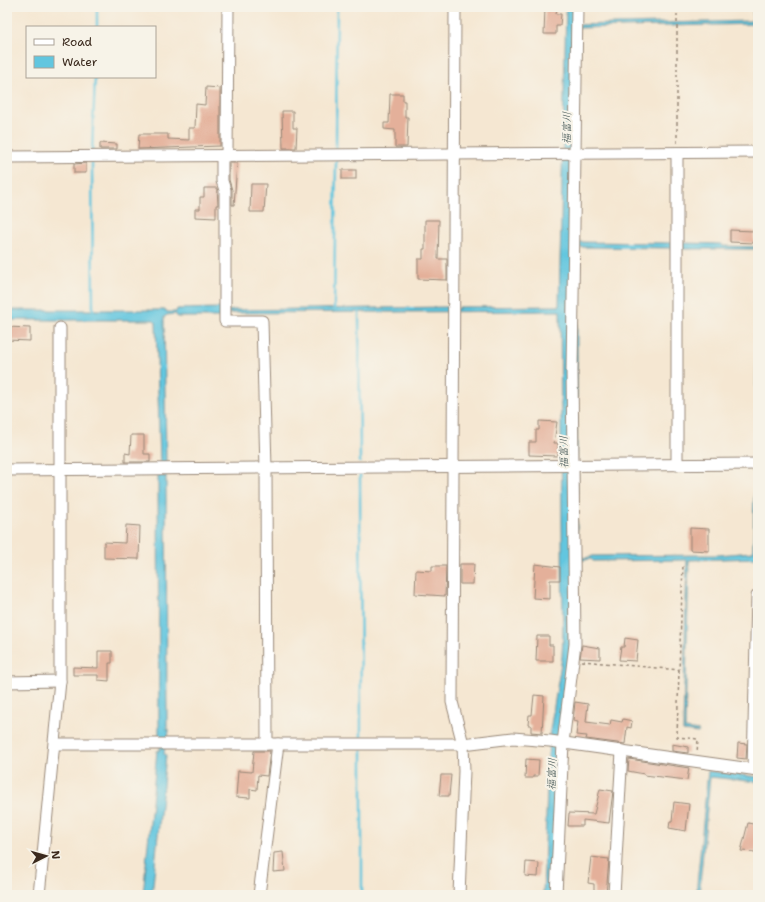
<svg xmlns="http://www.w3.org/2000/svg" width="765" height="902" font-family="'Shantell Sans','Klee One',sans-serif">
	<style>
		.water { fill: #62c6df; stroke: #4e787e }
		.lines { fill: none; stroke-linecap: round; stroke-linejoin: round }
		.stream { stroke: #62c6df; stroke-width: 2.5 }
		.building { fill: #e4b09a }
		.minor-casing { stroke: #988878; stroke-width: 13 }
		.path { stroke: #988878; stroke-width: 1.5; stroke-dasharray: 3 3; stroke-linecap: butt }
		.minor { stroke: #fff; stroke-width: 11 }
		.labels { text-anchor: middle; dominant-baseline: central; stroke-width: 4; stroke-linejoin: round; paint-order: stroke }
		.water-label { font-size: 11px; font-style: italic; fill: #475958; stroke: #f7f3e8 }
	</style>
	<rect width="100%" height="100%" fill="#f7f3e8"/>
	<filter id="ink" filterUnits="userSpaceOnUse"><feTurbulence type="fractalNoise" baseFrequency=".025" numOctaves="2"/><feDisplacementMap in="SourceGraphic" scale="8" xChannelSelector="R" yChannelSelector="G"/><feConvolveMatrix kernelMatrix="1 2 1 2 8 2 1 2 1" color-interpolation-filters="sRGB"/></filter>
	<filter id="wash" filterUnits="userSpaceOnUse"><feTurbulence type="fractalNoise" baseFrequency=".012" numOctaves="4" result="noise"/><feDisplacementMap in="SourceGraphic" scale="16" xChannelSelector="R" yChannelSelector="G"/><feGaussianBlur stdDeviation="0.9" result="paint"/><feColorMatrix in="noise" values="0 0 0 0 0 0 0 0 0 0 0 0 0 0 0 0 0 1.4 0 .05"/><feComposite in="paint" operator="in"/></filter>
	<g filter="url(#wash)">
		<rect width="100%" height="100%" fill="#f5e7d2"/>
		<g class="water">
			<path d="M566 7H574V25L752 21 753 7H754V21H758V24L574 28 576 242 673 243V245L683 243 722 244V246L758 247V249H683V246L673 248 577 247V556H582V558L591 557 592 556 718 555 753 552 758 273 756 552 758 553V558L689 560 685 729 699 731 698 733 683 731 687 560 593 561 591 559 577 561 571 644 558 746 550 895H543L549 737 562 657 563 636 560 311 230 313 220 317H177L176 314 167 315 164 317 166 463H164V474H166L167 730H169L168 739H166L164 754 166 755 152 895H143L157 751 160 750V739L159 738 158 475 159 474 160 464 156 322 154 320H7V310H166L167 312H176L177 309 220 308 230 311 231 310 448 307 459 309V307L559 306Z"/>
			<path d="M708 771 758 777V782L710 777 699 895H696Z"/>
		</g>
		<g class="lines">
			<g class="stream">
				<path d="M97 27V7"/>
				<path d="M336 150 337 7"/>
				<path d="M92 151 95 77"/>
				<path d="M92 163 93 312"/>
				<path d="M334 311 336 161"/>
				<path d="M359 311 360 462"/>
				<path d="M360 473 361 739"/>
				<path d="M362 750V895"/>
			</g>
		</g>
		<g id="blocks">
			<g class="building">
				<path d="M545 8H557L556 14H561L560 26H556V34H544Z"/>
				<path d="M206 87 220 88V146L138 149 139 134H168V139L189 140V128H195L196 104 205 105Z"/>
				<path d="M390 94H403V101H405V117H408L407 147H395V130L384 129V123H389Z"/>
				<path d="M282 111H293V128H297L296 148H283Z"/>
				<path d="M100 143 117 144V149H100Z"/>
				<path d="M86 163V173H74V164Z"/>
				<path d="M229 163H237L234 205H232V190L229 180Z"/>
				<rect x="342" y="170" width="14" height="9"/>
				<path d="M251 184H266L264 212H250Z"/>
				<path d="M204 188H217L218 205H216V218L195 217V209H200V197H204Z"/>
				<path d="M425 220H439L438 259H447V280L418 279V259H423V249H425Z"/>
				<path d="M730 230 754 231V243L730 242Z"/>
				<path d="M7 327 30 328V341L7 340Z"/>
				<path d="M539 421 557 422 554 443H558V456L529 455V442H536V430H539Z"/>
				<path d="M131 435H144V454H150V462H125V453L130 454Z"/>
				<path d="M126 525 140 526 139 559 104 558V542L125 543Z"/>
				<path d="M690 528 709 529V551L690 550Z"/>
				<path d="M460 564H474L473 584H460Z"/>
				<path d="M535 564 560 567V580H550V599L533 598Z"/>
				<path d="M432 566H446L445 596 415 594 416 570 432 571Z"/>
				<path d="M537 636H549V645H553V661H536Z"/>
				<path d="M625 638 638 640 636 661 619 660 621 647H624Z"/>
				<path d="M582 645 600 648V659L580 658Z"/>
				<path d="M98 651H112V663H109V681L98 680V675H73V667L98 668Z"/>
				<path d="M534 695 544 696 542 733 531 732V725H528L529 715H532Z"/>
				<path d="M575 702 588 704 586 722 610 725 611 720 622 722 623 719 632 721 631 728 627 727 625 744 586 739 587 736 576 735 578 722 573 721Z"/>
				<path d="M738 743 747 744 746 759 737 758Z"/>
				<path d="M672 744 688 747V753L672 751Z"/>
				<path d="M254 751H270L267 776 258 775 257 790 250 789V798L236 797 238 771 252 772Z"/>
				<path d="M526 759 539 760 538 776H533V778H525Z"/>
				<path d="M629 759 689 768 687 780 644 775V774L628 771Z"/>
				<path d="M441 775H451L449 796H439Z"/>
				<path d="M600 789 613 791 609 823 583 820V826H568L569 813 594 814Z"/>
				<path d="M674 802 689 804 686 831 669 828 670 821H672Z"/>
				<path d="M748 823 758 825 756 852 741 851Z"/>
				<path d="M283 852 285 871 273 872 274 853Z"/>
				<path d="M591 857 609 859 606 895H594V884L588 883Z"/>
				<path d="M526 862 539 863 538 877 525 876Z"/>
			</g>
		</g>
	</g>
	<g filter="url(#ink)">
		<use href="#blocks" fill-opacity="0" stroke="#988878" stroke-width="1"/>
		<g class="lines">
			<defs>
				<g id="minor">
					<path d="M455 7 452 702 463 744 464 771 459 895"/>
					<path d="M222 156V181L225 190V321H262L266 468 267 744"/>
					<path d="M227 156 228 7"/>
					<path d="M7 157 758 152"/>
					<path d="M677 465V153"/>
					<path d="M7 470 758 464"/>
					<path d="M7 682 60 681"/>
					<path d="M55 744H463L513 738 550 741 758 770"/>
					<path d="M753 769 757 596"/>
					<path d="M39 895 60 681V328"/>
					<path d="M259 895 278 744"/>
					<path d="M556 895 563 743 575 644 572 371 577 7"/>
					<path d="M614 895 622 751"/>
				</g>
			</defs>
			<use href="#minor" class="minor-casing"/>
			<g class="path">
				<path d="M677 143V7"/>
				<path d="M582 661 679 670 683 565"/>
				<path d="M679 670 677 737 698 739 697 753"/>
			</g>
			<use href="#minor" class="minor"/>
		</g>
	</g>
	<g class="labels">
		<g class="water-label">
			<text transform="translate(567 128) rotate(-89)">福富川</text>
			<text transform="translate(564 452) rotate(-91)">福富川</text>
			<text transform="translate(552 774) rotate(-88)">福富川</text>
		</g>
	</g>
	<rect width="765" height="902" fill="none" stroke="#f7f3e8" stroke-width="24"/>
	<rect x="26" y="26" width="130" height="52" fill="#f7f3e8" stroke="#aca397"/>
	<rect x="34" y="39" width="20" height="6" fill="#ffffff" stroke="#aca397"/>
	<text x="62" y="46" font-size="12" fill="#3b2a1e">Road</text>
	<rect x="34" y="56" width="20" height="12" fill="#62c6df" stroke="#aca397"/>
	<text x="62" y="66" font-size="12" fill="#3b2a1e">Water</text>
	<g transform="translate(46 856) rotate(84)" stroke="#f7f3e8" stroke-width="3" paint-order="stroke">
	<path d="M0-3L7 15L0 10L-7 15Z" fill="#3b2a1e"/>
	<text y="-6" font-size="11" font-weight="bold" text-anchor="middle" fill="#3b2a1e">N</text>
	</g>
</svg>
